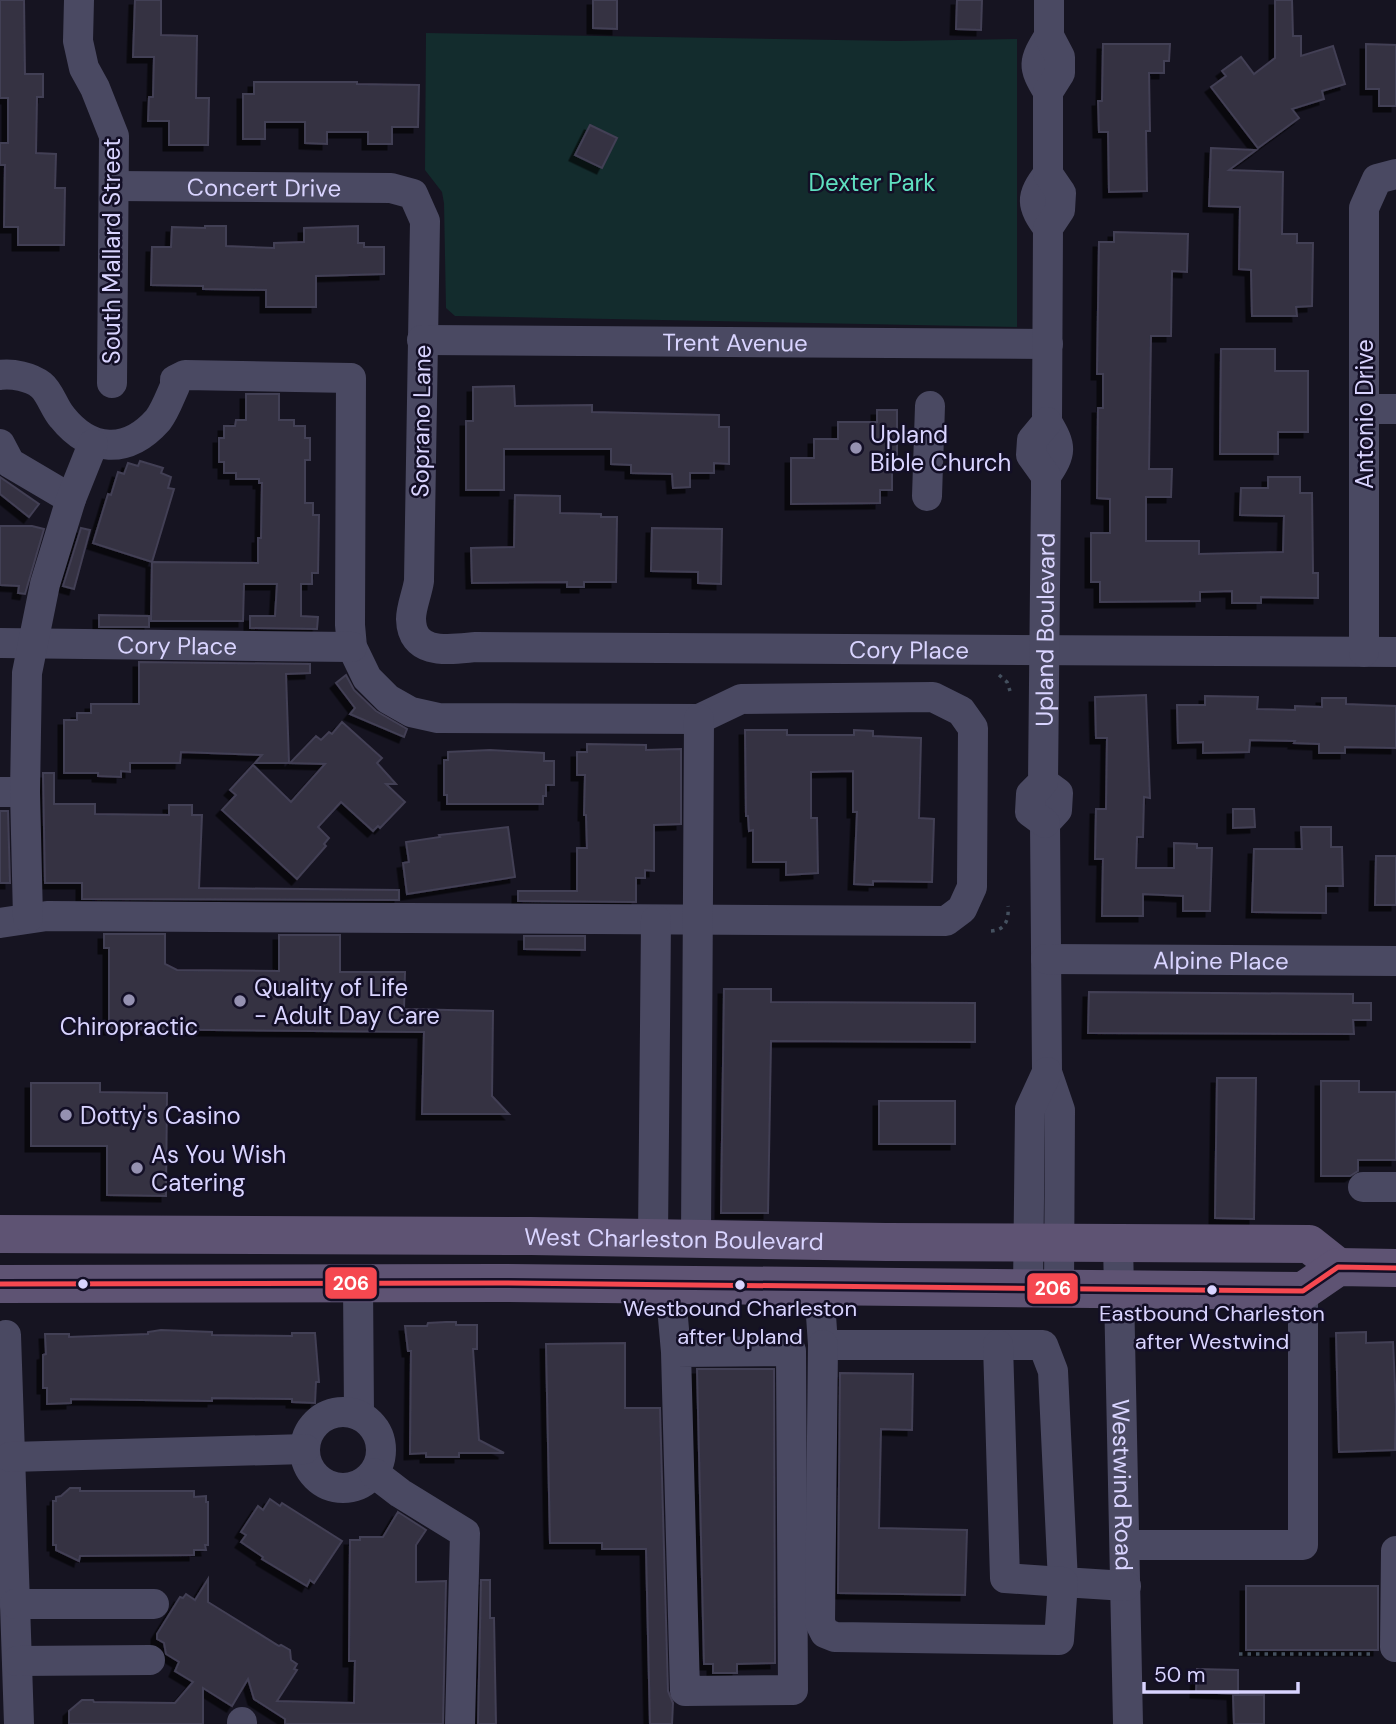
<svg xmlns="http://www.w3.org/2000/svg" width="1396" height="1724" font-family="'DM Sans',sans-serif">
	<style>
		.green { fill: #132c2d }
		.building { fill: #343243; stroke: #433f54; stroke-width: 2; filter: url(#shadow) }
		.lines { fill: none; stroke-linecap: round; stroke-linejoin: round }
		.path { stroke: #44505f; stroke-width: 3.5; stroke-dasharray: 3.5 5; stroke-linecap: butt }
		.minor { stroke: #4a4962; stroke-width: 30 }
		.major { stroke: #5e5373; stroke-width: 38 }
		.bus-1-casing { stroke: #130f26; stroke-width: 10 }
		.bus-1 { stroke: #f54850; stroke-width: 5 }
		.poi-dot { fill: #9591b1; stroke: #130f26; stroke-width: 2.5 }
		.bus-dot { fill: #d9d4ff; stroke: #130f26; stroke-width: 2.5 }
		.labels { text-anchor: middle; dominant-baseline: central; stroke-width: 5; stroke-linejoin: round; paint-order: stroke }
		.bus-label { font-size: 22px; fill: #d9d4ff; stroke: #130f26 }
		.park-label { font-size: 24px; fill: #5fe0c0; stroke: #130f26 }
		.street-label { font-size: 24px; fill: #d9d4ff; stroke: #130f26 }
		.poi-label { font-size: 24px; fill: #d9d4ff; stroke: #130f26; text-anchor: start }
		.line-badge { stroke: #130f26; stroke-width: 2.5 }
		.badge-label { font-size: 19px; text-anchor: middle; font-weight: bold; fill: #fff }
	</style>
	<defs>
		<filter id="shadow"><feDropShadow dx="-5.5" dy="5.5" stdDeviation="0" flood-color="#0009"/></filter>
	</defs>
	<rect width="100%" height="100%" fill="#161421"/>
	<path class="green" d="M426 33 898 41 1017 39V327L455 316 446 308 444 203 442 192 425 170Z"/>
	<g class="building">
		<path d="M0 0H24L25 74H43V97H37L36 153 56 154 55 188H65L64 245H18V227H4L5 165H0V143H8V98H0Z"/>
		<path d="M135 0H161V35L197 36 196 98H209L208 145H169V121H148L149 97H153L154 57H133Z"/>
		<path d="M593 0H617V29L593 28Z"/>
		<path d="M957 0H982L981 30 956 29Z"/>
		<path d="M1275 0H1292L1293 36H1301V56L1333 46 1345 84 1322 91 1324 99 1292 109 1299 118 1258 148 1211 87 1226 76 1222 71 1241 57 1254 74 1275 58Z"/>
		<path d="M1103 44H1170L1169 61H1164V73H1149L1150 131H1146L1147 191 1109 192 1108 132H1099L1098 101H1102Z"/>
		<path d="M1366 44 1396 45V106H1379V89H1366Z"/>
		<path d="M254 82H357V84L419 85 418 127H392V144H368V132H327V144L305 143V122H265V139H243V94H254Z"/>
		<path d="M590 125 617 138 602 168 575 155Z"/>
		<path d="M1211 148 1256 150 1229 170 1283 172 1282 234H1297V243H1313L1312 306 1296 307 1297 316H1252L1251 270 1239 269 1240 207 1209 206Z"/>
		<path d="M205 226H226V246L274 248V243L304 242V228L358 226V243H364V247H384V274L316 276V307H266V290L203 289V286L151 285 152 247H171L172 227 205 228Z"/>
		<path d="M1114 232 1188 234 1187 272 1172 271 1171 336H1151L1149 469H1172L1171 497H1146V541H1199V554L1283 552 1284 516 1240 515 1241 488H1268V477H1300V493H1312L1313 573H1318V598L1261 597V603H1232V591L1200 592V601L1100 602V582H1091V533H1110V499L1097 498 1098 408H1103V374H1097L1099 242H1114Z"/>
		<path d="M1221 349H1275V371H1308V432H1278V454H1220Z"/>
		<path d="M514 386 515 406 592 405V412L719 415V427H729V464L714 463V473H690V487L673 488 672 474 631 473V465L611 464V449H504V490H466V421H473V387Z"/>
		<path d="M246 394H279V420H294V426H305V438H310V460H305V503H313V515H319L318 573H312V584H301V616L318 617 317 629 250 628V616H275L277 584H244L243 621H151L152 562 258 563V538H261L262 483H259V479H236V473H224V462H219V438H224V426H235L236 420H246Z"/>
		<path d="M877 410H897V458H892V490H880V503L791 504V458H814V439H838V422H877Z"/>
		<path d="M140 461 163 468 161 473 171 477 168 488 174 489 152 562 93 543 108 494 111 495 118 472 124 474 128 463 138 466Z"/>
		<path d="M0 477 39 504 29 517 0 494Z"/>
		<path d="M515 495 560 496V513L601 514V517H617L616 582H584V587H567V582L472 583 471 548 514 547Z"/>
		<path d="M0 526H32L44 529 25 594 18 593 19 586 0 585Z"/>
		<path d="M81 528 90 530 74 589 63 586Z"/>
		<path d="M652 528 722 529 721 584 698 583V572L651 571Z"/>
		<path d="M99 615 149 616V627H99Z"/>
		<path d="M139 662 310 664V673L286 674 289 763H255L262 755 181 752 180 763H130V772L121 771V777L98 776V773H64V720H77V713H91V704H139Z"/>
		<path d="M346 675 354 690 376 711 407 729 404 737 350 714 355 708 336 683Z"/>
		<path d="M1146 695 1150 798 1144 797 1143 837H1137L1136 868H1174V843L1197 844V848H1212L1210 911H1183V896L1143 894V916H1102L1103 859H1095L1096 809H1106L1107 738H1096L1095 697Z"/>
		<path d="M1205 696 1258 697 1257 709 1295 710V706L1322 707V698H1346V704L1396 706V748L1345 747V753H1319V744L1294 743 1295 741 1250 740 1249 752 1203 753V742L1178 743 1177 705H1205Z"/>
		<path d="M342 722 382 758 377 763 396 784H386L405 802 380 828 378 826 373 831 341 802 318 827 329 838 324 844 326 846 297 879 222 810 236 795 230 790 253 765 291 802 325 764 290 763 316 736 321 740 329 732 332 734Z"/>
		<path d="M745 730H787V735H854V730L873 731V736L921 738 919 818 934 819 932 882 873 881V885L854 884 857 812H853V771L811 772V818H817L818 873 786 875V862H753V830L749 831 748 816H746Z"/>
		<path d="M587 744 646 745V750L681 749V824L654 825V871L645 870V878H636V902L518 901V891H577V848H587L586 815H584L585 775H577V752H587Z"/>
		<path d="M490 750 544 753V761H554V785H546V796H543V804H447V795H444V760H448V752Z"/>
		<path d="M43 773H54V804H95V814L169 815V805H192V815H202L199 888 399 890V900L82 899V883H45Z"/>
		<path d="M1233 809H1254L1255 827 1233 828Z"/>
		<path d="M0 811H8L10 883H0Z"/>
		<path d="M508 827 515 877 407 894 403 863 409 862 406 842 440 837 439 835Z"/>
		<path d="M1301 827H1331V847H1342L1343 886H1326V913L1252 912 1254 849H1302Z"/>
		<path d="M1376 856H1396V905H1375Z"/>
		<path d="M104 934H165V964L177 970 279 971V935H340V972H405L404 1009 493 1011 492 1096 509 1114H422L424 1032 109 1029V948H104Z"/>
		<path d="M524 936H585V950L524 949Z"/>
		<path d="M724 989H771V1002L975 1003V1042L771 1041 768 1213H721Z"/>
		<path d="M1089 992 1353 994V1003H1371V1020H1353L1354 1034 1088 1033Z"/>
		<path d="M1217 1078H1256L1254 1219 1215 1218Z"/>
		<path d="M1321 1081H1359V1092H1396V1160H1358V1171L1350 1176H1321Z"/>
		<path d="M31 1083H100V1092L167 1093 166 1196 107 1195V1146H31Z"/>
		<rect x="879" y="1101" width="76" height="43"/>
		<path d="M446 1322H456V1325H477V1349H473L479 1440 504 1453H459V1457H426V1453L410 1454 411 1351H408L405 1326H427L428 1323Z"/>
		<path d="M161 1330 212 1332V1335L292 1336V1333H315L319 1382H316L315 1403 292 1402V1399L212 1398V1401L71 1399V1403L47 1404V1388H43V1355L46 1354 45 1334H69V1337L148 1334V1332Z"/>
		<path d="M1366 1332V1343L1393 1342 1396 1407 1395 1450 1339 1452 1336 1333Z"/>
		<path d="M625 1343V1408H660L668 1691 673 1703 672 1724H650L646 1549H602V1543H550L546 1344Z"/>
		<path d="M697 1369H774L775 1663 737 1664V1673H713V1664H704Z"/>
		<path d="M840 1373 913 1374 912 1430 881 1429 879 1528 967 1530 965 1595 838 1593Z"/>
		<path d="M70 1488H80V1491H194V1497L206 1496V1502H208V1545H205L206 1550H194V1555L80 1556 79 1561 56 1550V1545H53V1501H56V1497L61 1496Z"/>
		<path d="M270 1499 280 1506 282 1503 342 1541 314 1583 310 1580 307 1586 262 1559 263 1557 241 1542 246 1535 241 1532 258 1506 263 1510Z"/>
		<path d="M398 1512 426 1530 416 1545V1582L446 1581 443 1724H285V1719L254 1699 248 1679 232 1706 203 1688V1724H69V1711L82 1700H93L94 1702 175 1703 193 1682 175 1671 179 1662 166 1654 164 1643 157 1639V1634L180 1597 183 1598 186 1594 195 1600 208 1579V1602L279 1646 281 1645 290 1650 291 1660 297 1664 294 1669 297 1670 277 1701 354 1703 355 1661H349V1659L350 1540H360V1537H383Z"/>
		<path d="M481 1580H490V1618H494L496 1724H478Z"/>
		<rect x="1246" y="1586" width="132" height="64"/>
		<path d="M1197 1669 1238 1670V1694L1196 1692Z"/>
		<path d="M1233 1695H1264V1724H1234Z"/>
	</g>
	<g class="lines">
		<g class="path">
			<path d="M999 675 1007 682 1010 691"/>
			<path d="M991 931C1006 930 1009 919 1008 906"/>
			<path d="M1239 1654H1373"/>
		</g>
		<g class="minor">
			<path d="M79 0 78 41 84 68 95 88 114 136 112 383"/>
			<path d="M1048 92C1032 66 1033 62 1049 36"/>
			<path d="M1048 174C1030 197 1031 205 1048 228"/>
			<path id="s1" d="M114 186 391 188 413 194 425 221 419 581C417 594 411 607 411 619 412 657 451 649 476 647L1396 652"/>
			<path id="s2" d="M422 340 1048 344"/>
			<path d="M0 375C12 373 31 377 41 385 50 392 54 408 62 417 90 452 127 455 158 420 165 411 170 397 175 386V380L185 375 351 378 350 625 352 647 367 678 388 699 411 712 438 718 699 719 741 699 933 697 961 711 973 728 972 887 962 909 946 921 47 916 0 923"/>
			<path d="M1364 409H1396"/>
			<path d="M0 444 10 463 71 499"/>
			<path d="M1046 476C1062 452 1062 447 1047 422L1048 228 1060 210 1061 193 1048 174V92L1060 73V57L1049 36V0"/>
			<path d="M927 496 930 406"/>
			<path id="s3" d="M0 643 352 647"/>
			<path d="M1364 652V208L1377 179 1396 174"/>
			<path d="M1043 782 1058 793 1057 810 1045 823 1047 1072 1060 1110 1059 1289"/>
			<path d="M0 792H25"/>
			<path id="s4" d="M1045 823 1030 812 1031 794 1043 782 1046 489V476L1031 455 1032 440 1047 422"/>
			<path d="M28 918 25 792 27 673 45 584 71 499 93 444"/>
			<path id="s5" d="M1046 959 1396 961"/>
			<path d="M1363 1187H1396"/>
			<path d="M653 1238 656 920"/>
			<path d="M696 1239 699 719"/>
			<path id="s6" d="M1118 1243 1128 1724"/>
			<path d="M358 1283 359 1415"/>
			<path d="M670 1284 676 1352 791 1351 793 1690 685 1691 676 1352"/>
			<path d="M819 1286 823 1345H1043L1053 1371 1063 1582 1126 1586"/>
			<path d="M1028 1289 1030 1109 1047 1072"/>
			<path d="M6 1335 19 1724"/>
			<path d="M823 1345 820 1623 825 1633 835 1637 1059 1640 1063 1582 1005 1578 998 1345"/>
			<circle cx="343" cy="1450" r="38"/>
			<path d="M10 1457 305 1449"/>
			<path d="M374 1473 400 1493 465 1533 460 1724"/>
			<path d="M1125 1545H1303V1291"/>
			<path d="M15 1604H154"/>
			<path d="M1395 1647 1396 1551"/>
			<path d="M17 1661 150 1660"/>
			<path d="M242 1724V1722"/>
		</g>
		<g class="major">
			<path id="s7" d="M0 1234 531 1236 886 1242 1309 1244 1338 1267"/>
			<path d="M0 1284 498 1283 1303 1291 1338 1267 1396 1268"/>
		</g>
		<defs>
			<path id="bus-1" d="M0 1284 498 1283 1303 1291 1338 1267 1396 1268"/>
		</defs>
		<use href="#bus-1" class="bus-1-casing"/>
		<use href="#bus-1" class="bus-1"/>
	</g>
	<g class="poi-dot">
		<circle cx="856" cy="448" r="7"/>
		<circle cx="129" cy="1000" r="7"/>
		<circle cx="240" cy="1001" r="7"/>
		<circle cx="66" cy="1115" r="7"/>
		<circle cx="137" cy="1168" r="7"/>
	</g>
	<g class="bus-dot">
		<circle cx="83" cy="1284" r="6"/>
		<circle cx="740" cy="1285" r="6"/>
		<circle cx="1212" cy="1290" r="6"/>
	</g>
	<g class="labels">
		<g class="bus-label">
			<text x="740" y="1308">Westbound Charleston<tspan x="740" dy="28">after Upland</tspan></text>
			<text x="1212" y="1313">Eastbound Charleston<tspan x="1212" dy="28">after Westwind</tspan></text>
		</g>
		<g class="park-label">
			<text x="872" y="182">Dexter Park</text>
		</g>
		<g class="street-label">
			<text stroke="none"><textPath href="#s1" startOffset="150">Concert Drive</textPath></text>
			<text transform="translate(111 251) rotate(-90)">South Mallard Street</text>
			<text stroke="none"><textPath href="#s2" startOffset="313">Trent Avenue</textPath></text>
			<text transform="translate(1364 414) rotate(-90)">Antonio Drive</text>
			<text transform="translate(421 421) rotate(-89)">Soprano Lane</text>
			<text stroke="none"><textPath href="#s4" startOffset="206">Upland Boulevard</textPath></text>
			<text stroke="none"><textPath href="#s3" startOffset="177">Cory Place</textPath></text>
			<text stroke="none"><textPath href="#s1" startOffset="1244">Cory Place</textPath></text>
			<text stroke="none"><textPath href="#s5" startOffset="175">Alpine Place</textPath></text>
			<text stroke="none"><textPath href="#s7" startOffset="674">West Charleston Boulevard</textPath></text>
			<text stroke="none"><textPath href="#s6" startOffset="242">Westwind Road</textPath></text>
		</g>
		<g class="poi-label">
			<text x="870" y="434">Upland<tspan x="870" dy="28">Bible Church</tspan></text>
			<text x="254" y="987">Quality of Life<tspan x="254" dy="28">- Adult Day Care</tspan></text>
			<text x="129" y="1026" text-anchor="middle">Chiropractic</text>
			<text x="80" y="1115">Dotty's Casino</text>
			<text x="151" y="1154">As You Wish<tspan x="151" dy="28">Catering</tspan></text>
		</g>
	</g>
	<g class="line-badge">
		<rect x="324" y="1266" width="54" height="34" rx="7" fill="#f54850"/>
		<rect x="1026" y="1272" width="53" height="33" rx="7" fill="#f54850"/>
	</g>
	<g class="badge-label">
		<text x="351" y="1290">206</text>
		<text x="1053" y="1295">206</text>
	</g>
	<path d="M1144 1682v10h154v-10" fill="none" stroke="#d9d4ff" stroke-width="3.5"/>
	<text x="1154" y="1682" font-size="21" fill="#d9d4ff" stroke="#130f26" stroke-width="5" paint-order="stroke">50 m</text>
</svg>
